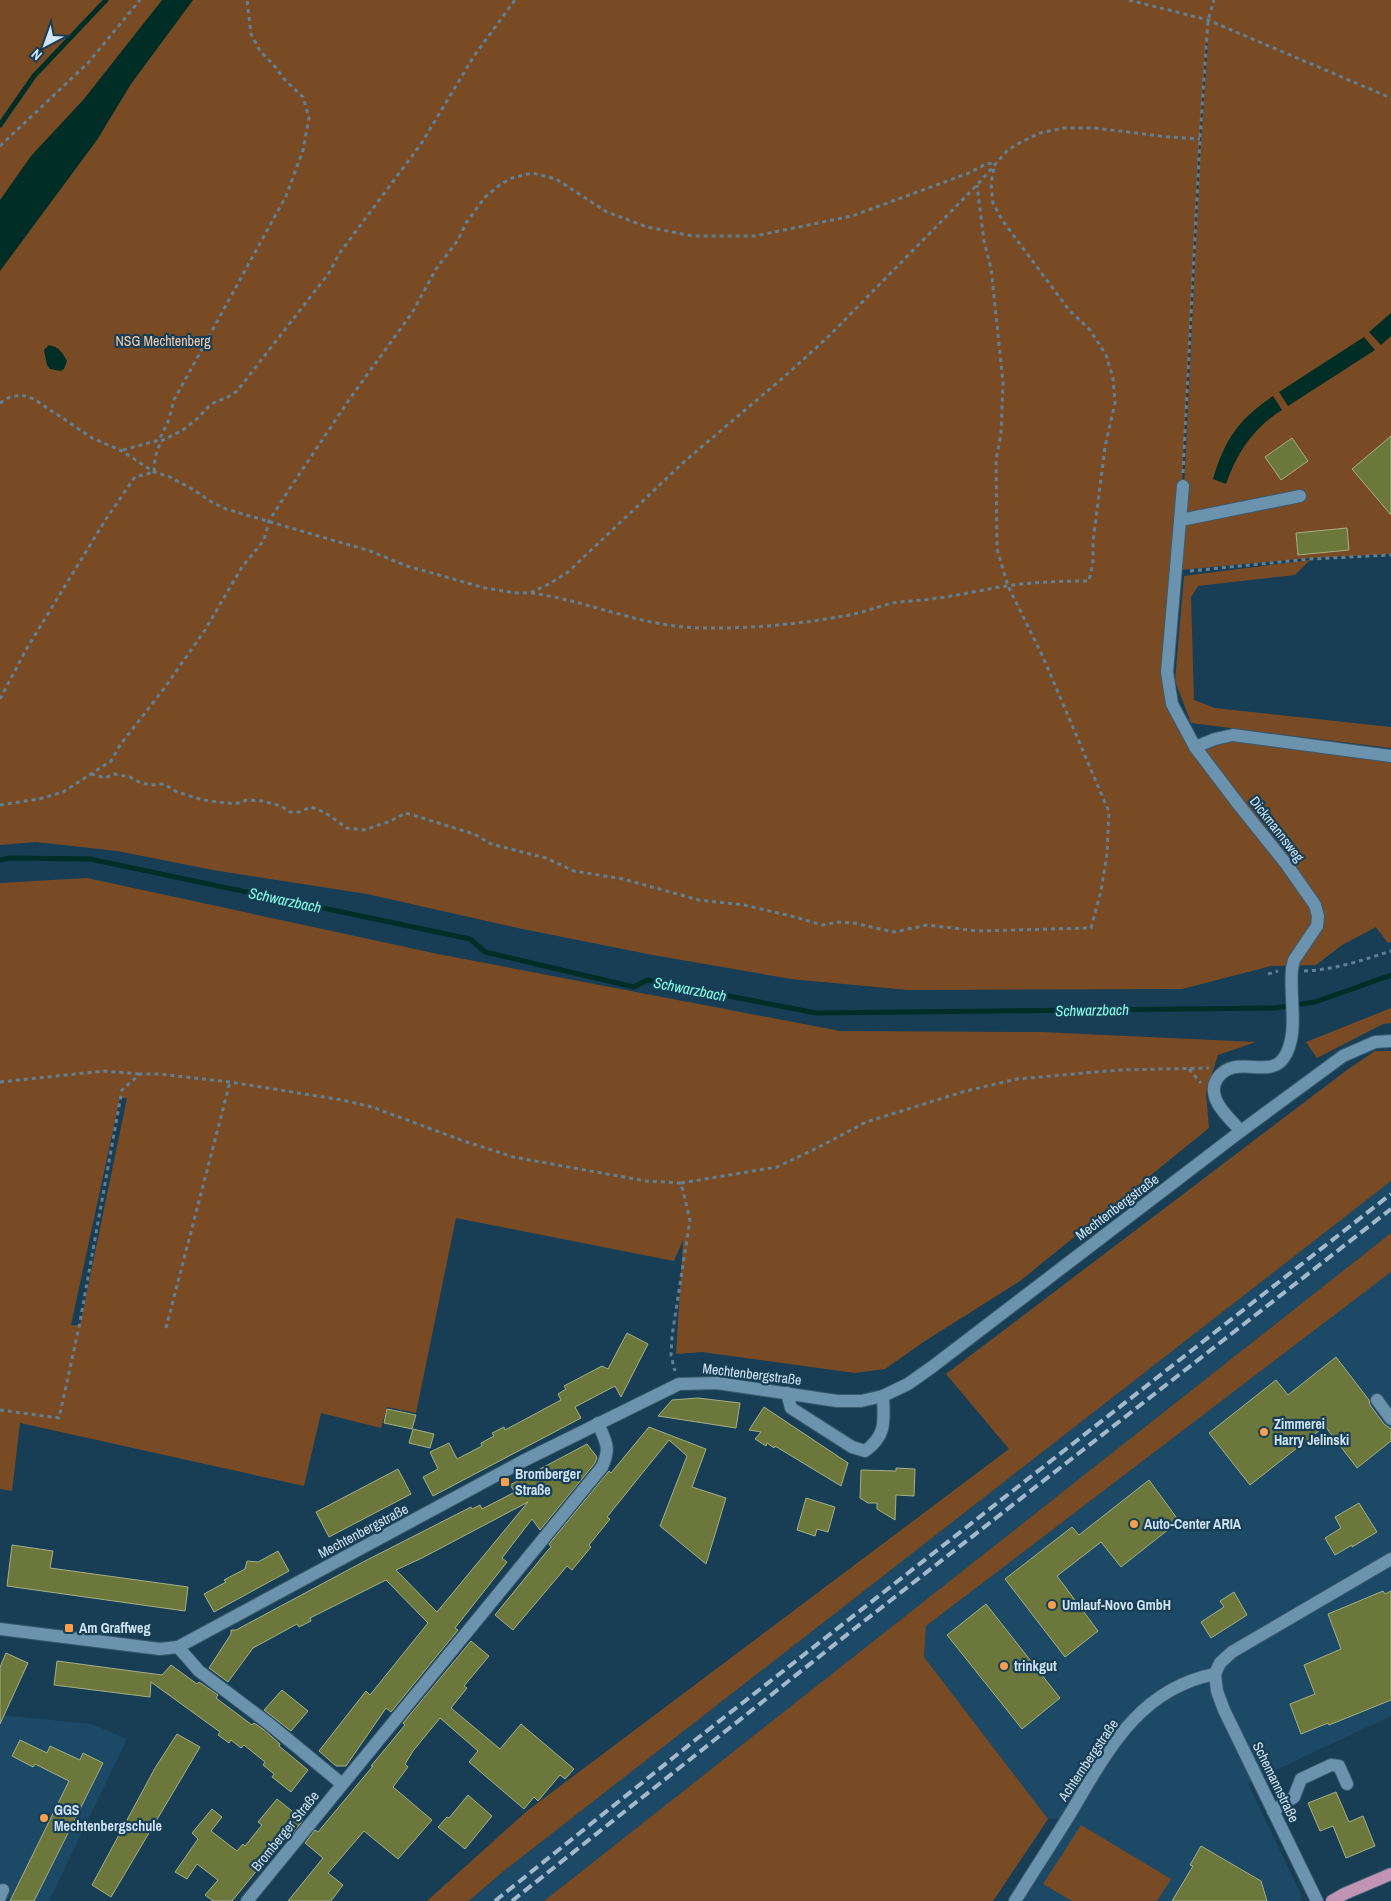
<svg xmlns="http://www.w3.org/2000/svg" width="1391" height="1901" font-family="'Archivo Narrow',sans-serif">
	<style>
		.built { fill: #1c4965 }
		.green { fill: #794b24; fill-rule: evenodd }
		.water { fill: #002d25 }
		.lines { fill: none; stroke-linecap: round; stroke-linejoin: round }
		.stream { stroke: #002d25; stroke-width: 5 }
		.building { fill: #6b773b; stroke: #a5af85; fill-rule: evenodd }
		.minor-casing { stroke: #3a5a6d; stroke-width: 14 }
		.major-casing { stroke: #3a5a6d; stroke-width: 14 }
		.path { stroke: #618094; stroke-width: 3; stroke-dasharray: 4 4; stroke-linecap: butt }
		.minor { stroke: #6c93ad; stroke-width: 12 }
		.major { stroke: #c294b3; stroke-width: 12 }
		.rail { stroke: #a1b9cb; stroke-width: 4; stroke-dasharray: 10 5; stroke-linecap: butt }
		.poi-dot { fill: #fa9f4f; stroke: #183e55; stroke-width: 2 }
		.labels { text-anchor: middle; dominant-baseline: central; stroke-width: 4.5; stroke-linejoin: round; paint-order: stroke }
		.park-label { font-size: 14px; fill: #f9cca9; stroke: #183e55 }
		.street-label { font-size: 14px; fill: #d0e4f3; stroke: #183e55 }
		.poi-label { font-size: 14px; font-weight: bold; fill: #d0e4f3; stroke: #183e55; text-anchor: start }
		.water-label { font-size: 15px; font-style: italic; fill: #86fee6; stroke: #183e55 }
	</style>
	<rect width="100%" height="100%" fill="#183e55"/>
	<g class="built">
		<path d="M1391 1181V1233L544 1901H470L505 1870Z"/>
		<path d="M1391 1272V1716L1248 1783 1302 1897 1300 1901H1023L1073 1818 1048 1819 924 1657 926 1626Z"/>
		<path d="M0 1715 92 1724 127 1739 49 1901H14L8 1898 7 1901H0Z"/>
	</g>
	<g class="green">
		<path d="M0 0H1391V554L1310 558 1180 570 1201 140 1208 44 1206 43 1198 162 1182 485 1169 704 1199 747 1226 741 1332 751 1391 760V942L1388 943 1376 927 1342 945 1316 965 1271 966 1182 989 908 990 791 979 653 955 513 927 367 894 213 870 117 851 36 842 0 845Z"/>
		<path d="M1310 560 1295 575 1198 586 1191 597 1194 700 1215 708 1391 727V748L1191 723 1175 681 1184 576Z"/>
		<path d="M87 878 438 954 840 1031 1041 1032 1256 1042 1218 1055 1206 1093 1209 1128 1020 1281 925 1341 885 1369 855 1373 702 1352 676 1354 683 1240 674 1261 456 1218 416 1413 387 1407 381 1428 321 1413 304 1486 20 1423 12 1491 0 1489V883ZM120 1098H127L80 1325H58H71Z"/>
		<path d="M1391 1008V1023L1383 1024 1317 1058 1306 1042Z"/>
		<path d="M1375 1051H1391V1181L505 1870 469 1901H427L527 1811 1009 1449 946 1374 1347 1070Z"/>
		<path d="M1391 1233V1272L926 1626 924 1657 1048 1819 993 1901H544Z"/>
		<path d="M1081 1825 1171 1879 1157 1901H1072L1043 1884Z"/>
	</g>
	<g class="water">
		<path d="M162 0H193L131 84 97 140 0 271V200L31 156 84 99Z"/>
		<path d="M1391 313V336L1381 345 1369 332Z"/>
		<path d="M1364 337 1375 350 1288 406 1279 392Z"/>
		<path d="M49 345C59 347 62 352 67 361L64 369 61 371 50 369 47 365 44 350Z"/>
		<path d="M1273 396 1282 410C1253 428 1237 453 1226 484L1213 479C1225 439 1238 420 1273 396Z"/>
	</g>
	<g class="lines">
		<g class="stream">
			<path d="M0 125 34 76 106 0"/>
			<path d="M0 860 10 858 90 859 470 939 485 952 634 987 647 980 816 1013 1274 1008 1315 1002 1391 975"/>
		</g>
	</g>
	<g class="building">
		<path d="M1391 436V515L1352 469Z"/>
		<path d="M1292 438 1308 461 1281 480 1265 457Z"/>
		<path d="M1347 528 1349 550 1298 555 1296 533Z"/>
		<path d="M627 1333 648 1344 621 1397 615 1386 575 1407 581 1418 433 1496 423 1477 438 1469 430 1452 449 1443 457 1459 482 1446 481 1443 494 1436 492 1433 504 1427 505 1430 561 1400 558 1394 566 1389 564 1386 602 1366 608 1369Z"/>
		<path d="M1336 1357 1369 1400 1370 1405 1384 1424 1391 1429V1441L1357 1468 1325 1426 1250 1485 1209 1433 1276 1380 1288 1395Z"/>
		<path d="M698 1398 740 1403 736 1428 658 1416 672 1400Z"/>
		<path d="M764 1407 848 1463 841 1486 775 1446 774 1448 767 1443 766 1446 755 1439 761 1432 749 1430Z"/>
		<path d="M387 1409 416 1415 412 1429 384 1423Z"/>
		<path d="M649 1427 706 1449 692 1487 726 1498 706 1564 660 1526 687 1456 669 1440 607 1517 610 1519 589 1545 591 1547 572 1570 567 1566 513 1630 495 1615 548 1550 551 1547 549 1544 609 1471 611 1473Z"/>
		<path d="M413 1429 434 1434 430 1448 409 1443Z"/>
		<path d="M587 1444 597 1457 595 1463 540 1530 532 1519 502 1558 507 1562 455 1628 458 1630 391 1712 386 1708 346 1766H336L319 1751 366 1691 370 1695 428 1623 386 1580 310 1618 311 1621 299 1627 297 1624 253 1648 228 1682 209 1668 231 1634V1630H236L363 1562 471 1507 472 1509 480 1505 482 1509 515 1492 510 1485ZM528 1502 437 1612 396 1570 422 1558Z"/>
		<path d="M896 1468 915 1469 914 1496 896 1495 895 1520 877 1509V1503H868L860 1498 861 1470 896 1471Z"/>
		<path d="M398 1469 411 1494 329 1537 316 1512Z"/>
		<path d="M1149 1480 1179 1521 1121 1567 1101 1542 1057 1576 1098 1631 1065 1657 1005 1579 1072 1527 1079 1535Z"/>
		<path d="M806 1498 835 1507 828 1532 817 1529 815 1536 797 1530Z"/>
		<path d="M1359 1503 1377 1532 1352 1547V1545L1335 1555 1325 1538 1341 1528 1335 1517Z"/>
		<path d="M12 1545 53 1551 50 1568 188 1587 185 1611 7 1586Z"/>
		<path d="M278 1551 289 1571 214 1612 204 1594 226 1582 224 1580 245 1569 247 1561 258 1562Z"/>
		<path d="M1383 1591 1385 1594 1391 1591V1700L1329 1725 1328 1723 1301 1734 1290 1704 1315 1694 1304 1665 1341 1649 1328 1614Z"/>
		<path d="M1234 1592 1247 1615 1211 1638 1201 1622 1224 1607 1220 1601Z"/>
		<path d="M986 1604 1060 1698 1022 1729 947 1635Z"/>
		<path d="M471 1641 489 1656 464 1686 467 1688 451 1708 500 1749 521 1724 574 1769 565 1779 560 1775 538 1801 534 1797 524 1809 469 1762 478 1751 440 1718 413 1751 405 1764 408 1767 393 1787 432 1820 398 1859 364 1831 328 1873 343 1885 331 1901H288L323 1858 305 1843 315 1830 318 1832 373 1766H371L405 1725 403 1723Z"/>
		<path d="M6 1653 28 1663 0 1724V1667Z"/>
		<path d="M57 1661 162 1675 171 1665 197 1684 199 1682 218 1695 216 1698 252 1725 254 1723 263 1729 280 1744 279 1746 308 1770 291 1792 272 1777 274 1774 263 1765 265 1762 244 1745 241 1748 231 1740 229 1743 218 1735 220 1732 151 1682 150 1697 54 1685Z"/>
		<path d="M282 1690 308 1711 291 1731 264 1710Z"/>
		<path d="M177 1734 200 1747 111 1897 92 1885 155 1768Z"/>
		<path d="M20 1740 47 1753 50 1746 80 1760 83 1753 103 1763 34 1901H10L69 1781 35 1764 33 1767 12 1756Z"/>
		<path d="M1336 1792 1349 1822 1363 1816 1375 1846 1346 1858 1333 1826 1320 1831 1308 1803Z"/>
		<path d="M468 1795 492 1816 465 1849 438 1827 447 1817 449 1818Z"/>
		<path d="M277 1799 303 1820 293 1833 290 1830 232 1901H213L205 1895 218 1880 197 1864 187 1879 175 1872 198 1839 192 1833 212 1809 222 1817 211 1831 237 1851 243 1844 245 1846 262 1825 258 1822Z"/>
		<path d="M1201 1846 1261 1881 1267 1901H1172L1193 1866 1190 1865Z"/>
	</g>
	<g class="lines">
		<defs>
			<g id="minor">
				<path d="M1183 486 1167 672 1172 704 1195 747 1239 805 1287 865 1315 905 1318 916 1317 926 1294 960 1292 969C1289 997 1300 1036 1283 1059 1268 1079 1234 1053 1217 1079 1205 1098 1230 1119 1241 1131"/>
				<path d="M1181 520 1300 496"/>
				<path d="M1195 747 1215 739 1233 735 1391 756"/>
				<path d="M787 1393 791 1408 852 1447 865 1451C887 1435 884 1421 883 1396"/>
				<path d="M1377 1400 1391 1419"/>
				<path d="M0 1629 160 1649 178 1647 523 1461 679 1384 717 1383 837 1401H861L883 1396 908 1384 932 1367 1241 1131 1343 1056 1375 1042 1391 1041"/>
				<path d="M178 1647 199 1671 268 1723 342 1784"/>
				<path d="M1215 1674 1217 1691 1224 1710 1317 1901"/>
				<path d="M1215 1674 1220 1663 1232 1652 1391 1559"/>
				<path d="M1273 1811 1294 1797 1301 1779 1331 1765 1339 1766 1347 1784"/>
				<path d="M0 1897 3 1890"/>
				<path d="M247 1901 602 1467C611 1447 606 1443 598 1423"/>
				<path d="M1015 1901C1033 1872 1052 1843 1070 1814 1107 1752 1138 1689 1215 1674"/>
			</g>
			<path id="major" d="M1332 1901 1344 1894 1391 1874"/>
		</defs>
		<use href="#minor" class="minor-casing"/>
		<use href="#major" class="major-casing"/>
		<g class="path">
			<path d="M1129 0 1208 20 1391 98"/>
			<path d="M0 146 88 63 140 0"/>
			<path d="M0 403 10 397 22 395 34 399 92 438 122 451 154 472 170 477 194 490 213 503 226 509 370 551 407 566 485 588 516 593H530L549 584 568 572 685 461 784 377 829 336 977 185 1006 152 1017 144 1040 133 1064 128H1095L1168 137 1200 139"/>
			<path d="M123 450 159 440 168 422 174 400 286 196 303 150 309 118 303 97 284 79 273 64 260 51 251 34 247 0"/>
			<path d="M1183 473 1200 139 1208 20 1214 0"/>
			<path d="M1190 571 1310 559 1391 555"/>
			<path d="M531 593C589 601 642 627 701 628 750 629 801 624 849 615 864 612 878 607 893 603 905 601 918 601 931 599 956 596 981 590 1006 586 1033 582 1061 581 1089 581L1093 561V542L1105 447 1115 403 1113 378 1106 355 1090 330 1069 310 1002 220 993 203 991 183 995 163"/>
			<path d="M0 699 27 648 106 519 135 477 154 472 155 457 161 441 183 430 198 418 211 404 228 397 237 391 329 273 339 254 421 144 474 56 515 0"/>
			<path d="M91 774 105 778 114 774 130 777 141 783 151 785 164 784 177 792 203 800 235 804 247 800 262 801 281 806 290 812H299L311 807 324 812 347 828 364 830 388 822 406 813 474 834 491 844 546 858 574 871 623 879 699 900 744 905 795 917 822 925 838 922 854 923 894 932 927 925 978 931 1091 928 1101 891 1107 854 1109 812 1043 657 1008 586 997 549 996 460 1001 434 1003 382 991 268 984 241 977 185"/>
			<path d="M0 805 39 799 63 792 111 761 120 745 163 690 205 630 242 567 264 540 269 521 290 488 351 397 412 313 436 269 458 240 466 223 485 197 501 184 512 178 532 173 556 179 607 212 647 227 693 236H755L852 216 969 173 986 164 995 163"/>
			<path d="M1304 971C1334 970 1363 960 1391 951"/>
			<path d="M1268 974 1278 971"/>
			<path d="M1189 1069 1201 1083"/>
			<path d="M0 1082 104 1071 139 1074"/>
			<path d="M681 1183 777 1167 817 1148 866 1122 966 1091 1017 1079 1119 1070 1209 1068"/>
			<path d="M166 1328 230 1082"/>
			<path d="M0 1410 59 1418 79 1327 122 1090 140 1074H159L230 1082 342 1100 372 1107 461 1140 513 1157 646 1181 681 1183 690 1220 672 1336 671 1356 675 1371"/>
		</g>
		<use href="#minor" class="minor"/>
		<use href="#major" class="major"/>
		<g class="rail">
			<path d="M495 1901 694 1741 1391 1194"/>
			<path d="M512 1901 854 1629 1391 1209"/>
		</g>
	</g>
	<g class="poi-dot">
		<circle cx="1264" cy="1432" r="5"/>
		<rect x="500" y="1477" width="10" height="10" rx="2.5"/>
		<circle cx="1134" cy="1524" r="5"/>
		<circle cx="1052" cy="1605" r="5"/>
		<rect x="64" y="1623" width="10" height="10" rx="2.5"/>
		<circle cx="1004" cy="1666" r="5"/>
		<circle cx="44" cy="1818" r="5"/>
	</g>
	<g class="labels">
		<g class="park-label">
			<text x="163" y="341">NSG Mechtenberg</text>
		</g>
		<g class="street-label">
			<text transform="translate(1277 829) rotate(52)">Dickmannsweg</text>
			<text transform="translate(1117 1207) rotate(-37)">Mechtenbergstraße</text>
			<text transform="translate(752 1374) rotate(7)">Mechtenbergstraße</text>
			<text transform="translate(363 1531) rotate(-28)">Mechtenbergstraße</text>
			<text transform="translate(1088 1760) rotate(-56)">Achternbergstraße</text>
			<text transform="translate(1276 1782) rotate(64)">Schemannstraße</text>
			<text transform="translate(285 1831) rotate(-51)">Bromberger Straße</text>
		</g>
		<g class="poi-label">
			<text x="1274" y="1424">Zimmerei<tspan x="1274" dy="16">Harry Jelinski</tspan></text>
			<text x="515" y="1474">Bromberger<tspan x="515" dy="16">Straße</tspan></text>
			<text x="1144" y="1524">Auto-Center ARIA</text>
			<text x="1062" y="1605">Umlauf-Novo GmbH</text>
			<text x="79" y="1628">Am Graffweg</text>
			<text x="1014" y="1666">trinkgut</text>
			<text x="54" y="1810">GGS<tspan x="54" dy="16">Mechtenbergschule</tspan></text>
		</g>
		<g class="water-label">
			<text transform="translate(285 900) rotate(12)">Schwarzbach</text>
			<text transform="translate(690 989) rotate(11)">Schwarzbach</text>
			<text transform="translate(1092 1010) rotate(-1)">Schwarzbach</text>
		</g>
	</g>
	<g transform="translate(45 45) rotate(221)" stroke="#183e55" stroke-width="4" paint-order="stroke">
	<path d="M0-4L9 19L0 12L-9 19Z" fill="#d0e4f3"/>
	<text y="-8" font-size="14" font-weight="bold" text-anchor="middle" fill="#d0e4f3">N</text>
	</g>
</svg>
